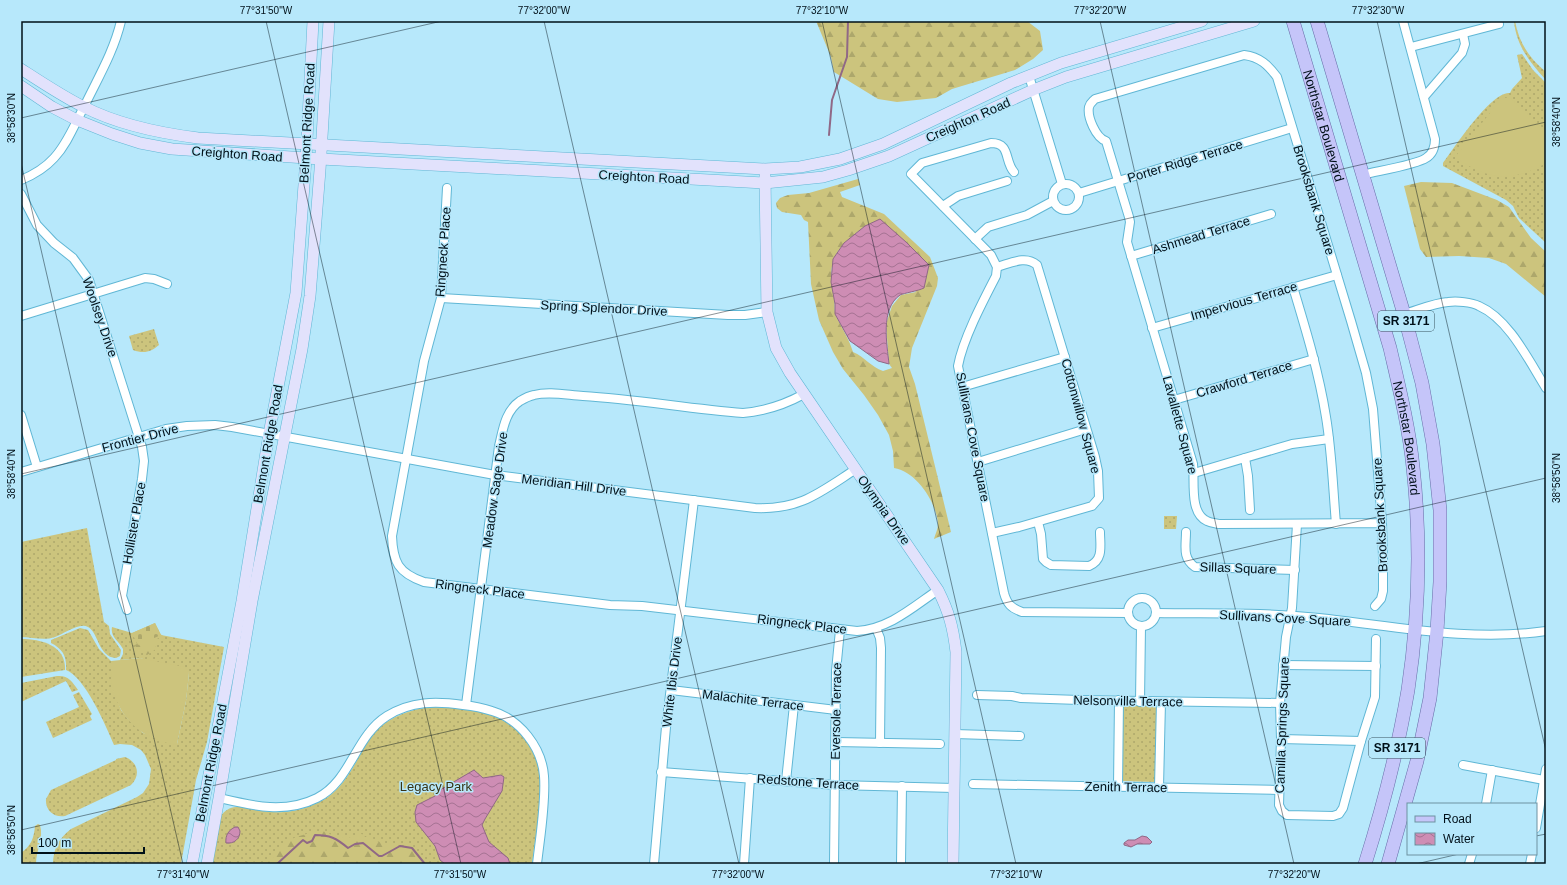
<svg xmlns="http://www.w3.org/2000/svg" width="1567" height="885" font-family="Helvetica,sans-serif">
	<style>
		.grass { fill: url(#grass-dots) }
		.forest { fill: url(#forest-firs); fill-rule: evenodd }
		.cemetery { fill: url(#cemetery-stones) }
		.pitch { fill: #ccc47d }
		.water { fill: url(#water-waves); stroke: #906886 }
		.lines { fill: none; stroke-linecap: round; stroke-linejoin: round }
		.stream { stroke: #906886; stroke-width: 2 }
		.street-casing { stroke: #60b7d5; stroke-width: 10 }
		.secondary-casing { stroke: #60b7d5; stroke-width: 12 }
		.primary-casing { stroke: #676da8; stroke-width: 14 }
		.street { stroke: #fff; stroke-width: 8 }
		.secondary { stroke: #e2e2fc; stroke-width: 11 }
		.primary { stroke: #c5c5f9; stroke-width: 13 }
		.ticks { fill: none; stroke: #001019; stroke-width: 1; stroke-opacity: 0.45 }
		.labels { text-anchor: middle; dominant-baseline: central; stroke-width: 3; stroke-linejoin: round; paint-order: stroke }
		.shield { fill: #b7e8fb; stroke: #37515d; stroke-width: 1 }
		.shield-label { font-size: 12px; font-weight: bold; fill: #001019 }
		.street-label { font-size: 13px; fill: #001019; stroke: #b7e8fb }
		.park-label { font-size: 13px; fill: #383414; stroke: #b7e8fb }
		.neatline { fill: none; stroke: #001019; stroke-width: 1.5 }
		.ticks-label { font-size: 10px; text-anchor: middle; fill: #001019 }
	</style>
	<defs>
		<pattern id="grass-dots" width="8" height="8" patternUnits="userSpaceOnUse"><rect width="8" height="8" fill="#ccc47d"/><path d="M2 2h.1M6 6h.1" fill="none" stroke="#ada76b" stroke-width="1.8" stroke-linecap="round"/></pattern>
		<pattern id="forest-firs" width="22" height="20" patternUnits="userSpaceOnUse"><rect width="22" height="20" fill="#ccc47d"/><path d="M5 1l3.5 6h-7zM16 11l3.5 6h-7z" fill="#ada76b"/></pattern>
		<pattern id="cemetery-stones" width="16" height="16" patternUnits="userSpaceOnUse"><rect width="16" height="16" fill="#ccc47d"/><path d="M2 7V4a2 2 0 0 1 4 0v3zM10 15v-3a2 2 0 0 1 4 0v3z" fill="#ada76b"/></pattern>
		<pattern id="water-waves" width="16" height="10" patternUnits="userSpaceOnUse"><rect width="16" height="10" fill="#ce8db4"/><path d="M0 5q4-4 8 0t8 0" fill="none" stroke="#a57292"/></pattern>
	</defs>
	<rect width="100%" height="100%" fill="#b7e8fb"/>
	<g class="grass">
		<path d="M1514 21H1515C1519 43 1529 58 1546 72V80C1530 63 1516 45 1514 21Z"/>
		<path d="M1522 54 1533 70 1546 83V243L1519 218 1513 206 1506 200 1443 166V163C1454 148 1492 90 1510 93L1512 89 1522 78 1517 55Z"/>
		<path d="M154 329 159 345C151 352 144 354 133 350L129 336Z"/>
		<path d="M1164 516H1177L1176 529H1164Z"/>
		<path d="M87 528 104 622 109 626 110 634 121 650 120 656 116 658C98 657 99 633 88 627 79 622 64 634 55 637 44 641 32 637 21 637V542Z"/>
		<path d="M155 623 161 635 224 647 207 742 196 780 181 864H53C53 849 59 838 71 829L137 797 143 793 149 784 151 769 145 755 141 750 132 745 120 744 114 745C106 726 85 677 66 670 67 657 63 649 51 643V640L80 628 88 630 99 649 111 661 114 692 121 710 128 719 143 733 177 744 186 701 189 673 140 658 120 660 123 654V649C119 641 110 637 112 627L132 633Z"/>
		<path d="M21 639C41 639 66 645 65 670L21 677Z"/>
		<path d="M57 676C68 675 72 681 78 690L72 692 66 681 21 702V683Z"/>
		<path d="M79 692 92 714 90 716 92 720 53 738 46 722 79 707 73 695Z"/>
		<path d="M1123 703H1157L1155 782 1121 781Z"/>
		<path d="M433 707C451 708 471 708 488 714 518 723 541 752 541 785 541 811 535 838 532 864H212C214 852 216 825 221 816 224 811 230 807 236 807 241 806 246 808 251 809 262 811 273 813 284 812 299 811 312 806 325 799 346 785 354 765 366 744 380 720 407 709 433 707Z"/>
		<path d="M125 757C138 762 141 775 131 785L65 816C54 818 45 810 46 799L51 790 116 760V759Z"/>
		<path d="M38 824 40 825C44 839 36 850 36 864H21V853C31 846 34 838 35 826Z"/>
	</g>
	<g class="forest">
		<path d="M816 21H1027L1040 31 1043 50 1033 59 1015 70 952 89 936 98 897 102 878 99 834 72 831 57Z"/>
		<path d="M858 179 860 185 840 192 842 197 884 214 930 257 938 278 937 286 912 348 909 367 915 384 951 532 934 539C935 535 938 529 938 524 937 503 916 471 894 468L893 451 889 435 878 415 864 395 843 369 833 352 819 320 811 284 808 222 804 220 801 215 782 212 777 208 776 203 780 198 788 195 809 193ZM865 226 916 292 901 295 892 306 886 324 889 364 892 368 883 371C871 367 865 357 853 352 849 339 842 328 836 316 834 311 835 304 834 298 826 258 835 250 865 226Z"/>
		<path d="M1421 182 1452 183 1497 200 1509 207 1531 238 1546 252V297L1506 264 1489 258 1459 256 1426 257 1420 249 1404 186Z"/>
		<path d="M135 633H159L163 636V639L158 638 155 642 156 649 147 655 143 653H138L135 645 137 644 133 634Z"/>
		<path d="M323 831 332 835 347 838 362 834 370 839 391 845H407L414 849 427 864H241C249 858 261 865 270 860 276 856 280 848 285 844 294 835 311 833 323 831Z"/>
	</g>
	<path class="cemetery" d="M155 623 161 635 138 645 132 633Z"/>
	<g class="pitch">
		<path d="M1509 97 1546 131V163C1513 183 1486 180 1455 157L1501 99Z"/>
		<path d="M140 658 185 667 189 673 186 701 177 744C170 745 162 741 156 739 133 731 117 710 112 686 111 678 111 669 111 661Z"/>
	</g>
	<g class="water">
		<path d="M880 219 906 242 929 265 924 288C918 291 904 293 900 295 880 309 887 344 889 364L878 361 850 341 835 314V304L831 282 833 259 844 243 865 226Z"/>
		<path d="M474 770 483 778 501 775 504 777 502 791 485 819 482 825 489 842 508 858 510 864H445L440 860 435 846 416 822 415 812 417 805 435 796 440 790Z"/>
		<path d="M235 827H238L240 831C240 839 234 844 226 843 225 835 229 830 235 827Z"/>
		<path d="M1142 836 1147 837 1152 842 1150 844H1137L1131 847 1124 845V843L1128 840H1135Z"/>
	</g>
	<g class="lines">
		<g class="stream">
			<path d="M829 135 832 100 847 57 848 21"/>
			<path d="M277 864 303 840 307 843 312 841 315 835C330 835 336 838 348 848L355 844 363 843 379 856H382L400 846 412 848 425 864"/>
		</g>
		<defs>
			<g id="street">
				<path d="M1411 47 1499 24"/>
				<path d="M1029 76 1062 184"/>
				<path d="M1424 97 1462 53 1465 44 1463 34"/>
				<path d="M1014 172C1004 161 1011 143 991 143L922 163 911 174 991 255 997 267 996 276C983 301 963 339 958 366L1004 593C1007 604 1011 608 1022 612L1128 613"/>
				<path d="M1362 175C1377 171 1416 165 1426 158 1433 154 1435 147 1435 139L1403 21"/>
				<path d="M21 180C33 175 45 168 54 158 68 143 75 123 85 105 98 78 114 51 121 21"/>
				<circle cx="1066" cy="197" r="13"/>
				<path d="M447 188 441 298 424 361 392 536C393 562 398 573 424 582L610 605 642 606 857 631C889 629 913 607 938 590"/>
				<path d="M1079 193 1292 128"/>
				<path d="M21 194 37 225 54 243 73 258 89 280 142 447 144 461 142 479 122 596 127 610"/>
				<path d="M943 206 958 196 1007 181"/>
				<path d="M975 239 988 227 1027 215 1053 201"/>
				<path d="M1131 256 1271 214"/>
				<path d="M1293 287C1306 330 1319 373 1326 417 1332 453 1333 489 1336 524"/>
				<path d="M441 298 728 315H745L767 312"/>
				<path d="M1404 314C1418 310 1434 303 1448 302 1457 301 1471 302 1479 306 1509 319 1529 361 1546 388"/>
				<path d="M21 316 145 278 154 279 167 284"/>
				<path d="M1152 328 1337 275"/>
				<path d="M962 387 1065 357"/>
				<path d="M1174 400 1314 359"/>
				<path d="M21 415 37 467"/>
				<path d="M1245 458 1248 476 1250 510"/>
				<path d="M978 462 1086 429"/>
				<path d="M21 472 166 429 187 426 215 425 232 427 495 475 755 508C800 510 819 493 856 469"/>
				<path d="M1194 473 1292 444 1329 439"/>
				<path d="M1038 522 1041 534 1043 559 1046 562 1051 565 1089 566C1104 560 1100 545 1100 532"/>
				<path d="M1297 524 1292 608 1286 637 1280 703 1281 739 1279 805 1282 811 1287 815 1333 816 1339 814 1343 808 1361 741 1375 697 1376 639"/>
				<path d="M1186 532C1186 546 1182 558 1195 567L1295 570"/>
				<path d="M992 533 1019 527 1092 506 1099 498 1098 471 1095 457 1037 265C1026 255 1011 263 997 267"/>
				<circle cx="1142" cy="612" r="14"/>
				<path d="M1375 606 1381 599 1383 591V558L1382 523 1373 409 1366 373 1351 321 1277 77C1268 65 1260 57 1244 55L1095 99C1092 102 1090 103 1089 107 1087 117 1096 138 1106 141L1129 217 1130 222 1127 242 1193 464C1195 481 1189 513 1207 521 1211 523 1215 523 1219 524L1382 523"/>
				<path d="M1156 613C1210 614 1265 612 1319 618 1394 626 1471 642 1546 631"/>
				<path d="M876 628 880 638 881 648 880 743"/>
				<path d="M1283 665 1376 666"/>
				<path d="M671 690 836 710"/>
				<path d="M977 695 1012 696 1021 698 1079 700 1280 703"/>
				<path d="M1140 702 1141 626"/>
				<path d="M466 705 499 446C503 430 505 411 520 401 525 398 529 396 534 395 549 391 567 395 583 396 636 399 689 409 743 413 766 411 784 405 804 394"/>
				<path d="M955 734 1020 736"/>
				<path d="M1281 739 1361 741"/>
				<path d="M836 742 940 744"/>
				<path d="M1463 765 1544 780"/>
				<path d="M661 772 835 785 954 788"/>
				<path d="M786 781 794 705"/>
				<path d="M973 784 1279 790"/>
				<path d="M1118 787 1119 700"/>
				<path d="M1159 787 1161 702"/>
				<path d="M219 798C253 806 285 814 317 798 351 781 355 736 387 716 411 701 436 701 463 705 472 706 483 708 492 711 520 719 542 748 544 776 546 803 540 837 537 864"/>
				<path d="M1486 804 1492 770"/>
				<path d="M1536 828 1546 769"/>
				<path d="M654 864 666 727 694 500"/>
				<path d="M744 864 750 778"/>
				<path d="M834 864 836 671 840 630"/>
				<path d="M901 864 902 786"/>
				<path d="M1469 864 1472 854"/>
				<path d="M1530 864 1532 854"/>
			</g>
			<g id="secondary">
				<path d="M21 69C41 82 62 96 84 107 119 125 159 133 198 138L765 169 800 167 840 159 883 144 1011 83 1061 63 1202 21"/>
				<path d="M21 86 52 107 77 120 112 134 140 143 172 149 321 159 765 183 823 177 848 170 889 156 1033 90 1066 77 1254 21"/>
				<path d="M765 176 767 312 776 348 790 373 938 590C949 612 953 627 956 652L953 864"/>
				<path d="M192 864 242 601 269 434 296 293 306 158 313 21"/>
				<path d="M207 864 219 798 252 601 302 349 310 296 320 170 329 21"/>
			</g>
			<g id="primary">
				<path id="s1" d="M1293 21 1390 348C1399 387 1409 427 1413 467 1421 540 1419 617 1408 690 1398 749 1383 807 1365 864"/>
				<path d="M1317 21 1404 314 1422 383 1433 444 1440 510V582L1437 631 1430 698 1417 761 1388 864"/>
			</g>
		</defs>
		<use href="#street" class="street-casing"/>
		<use href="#secondary" class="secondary-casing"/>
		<use href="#primary" class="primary-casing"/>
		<use href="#street" class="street"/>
		<use href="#secondary" class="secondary"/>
		<use href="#primary" class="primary"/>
	</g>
	<path class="ticks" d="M266 21 461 864M544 21 739 864M822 21 1016 864M1100 21 1294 864M1377 21 1546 751M21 118 442 21M21 163 183 864M21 474 1546 122M21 830 1546 478M1536 836 1546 834M1416 864 1459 854"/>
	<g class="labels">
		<g class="shield">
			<rect x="1378" y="311" width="56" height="20" rx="3"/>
			<rect x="1369" y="738" width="56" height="20" rx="3"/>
		</g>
		<g class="shield-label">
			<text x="1406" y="321">SR 3171</text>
			<text x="1397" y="748">SR 3171</text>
		</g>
		<g class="street-label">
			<text transform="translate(968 120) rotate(-24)">Creighton Road</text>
			<text transform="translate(307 123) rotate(-87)">Belmont Ridge Road</text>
			<text stroke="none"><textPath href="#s1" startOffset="109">Northstar Boulevard</textPath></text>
			<text transform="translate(237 154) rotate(4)">Creighton Road</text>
			<text transform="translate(1185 161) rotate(-17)">Porter Ridge Terrace</text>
			<text transform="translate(644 177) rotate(3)">Creighton Road</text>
			<text transform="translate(1314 200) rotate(73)">Brooksbank Square</text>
			<text transform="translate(1201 235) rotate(-17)">Ashmead Terrace</text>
			<text transform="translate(443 252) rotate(-86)">Ringneck Place</text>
			<text transform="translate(1244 301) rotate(-16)">Impervious Terrace</text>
			<text transform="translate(604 308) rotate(3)">Spring Splendor Drive</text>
			<text transform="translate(100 317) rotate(71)">Woolsey Drive</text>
			<text transform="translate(1244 379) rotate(-17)">Crawford Terrace</text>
			<text transform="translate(1081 416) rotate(75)">Cottonwillow Square</text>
			<text transform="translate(1180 425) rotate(75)">Lavallette Square</text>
			<text transform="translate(973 437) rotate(79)">Sullivans Cove Square</text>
			<text transform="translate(140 438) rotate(-15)">Frontier Drive</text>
			<text stroke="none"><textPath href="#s1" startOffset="433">Northstar Boulevard</textPath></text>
			<text transform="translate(268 444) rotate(-80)">Belmont Ridge Road</text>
			<text transform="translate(574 485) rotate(7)">Meridian Hill Drive</text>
			<text transform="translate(495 490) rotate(-82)">Meadow Sage Drive</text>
			<text transform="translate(884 510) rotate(55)">Olympia Drive</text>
			<text transform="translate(1380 515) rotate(-93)">Brooksbank Square</text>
			<text transform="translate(134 523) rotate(-80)">Hollister Place</text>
			<text transform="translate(1238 568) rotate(2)">Sillas Square</text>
			<text transform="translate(480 589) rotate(7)">Ringneck Place</text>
			<text transform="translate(1285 618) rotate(3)">Sullivans Cove Square</text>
			<text transform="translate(802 624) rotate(7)">Ringneck Place</text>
			<text transform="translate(672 682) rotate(-83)">White Ibis Drive</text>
			<text transform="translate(753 700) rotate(7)">Malachite Terrace</text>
			<text transform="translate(1128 701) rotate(1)">Nelsonville Terrace</text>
			<text transform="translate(836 711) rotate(-89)">Eversole Terrace</text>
			<text transform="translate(1282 725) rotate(-88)">Camilla Springs Square</text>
			<text transform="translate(211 763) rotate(-79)">Belmont Ridge Road</text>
			<text transform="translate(808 782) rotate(4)">Redstone Terrace</text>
			<text transform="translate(1126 787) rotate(1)">Zenith Terrace</text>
		</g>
		<g class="park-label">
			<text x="436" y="786">Legacy Park</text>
		</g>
	</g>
	<rect width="1567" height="885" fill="none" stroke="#b7e8fb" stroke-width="44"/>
	<rect x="1407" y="803" width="130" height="52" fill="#b7e8fb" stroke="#6e92a1"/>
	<rect x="1415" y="816" width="20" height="6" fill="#c5c5f9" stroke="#6e92a1"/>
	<text x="1443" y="823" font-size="12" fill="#001019">Road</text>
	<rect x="1415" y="833" width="20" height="12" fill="url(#water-waves)" stroke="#6e92a1"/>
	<text x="1443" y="843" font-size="12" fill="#001019">Water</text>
	<path d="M32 847v6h112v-6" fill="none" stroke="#001019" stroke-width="2"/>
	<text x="38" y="847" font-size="12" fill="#001019" stroke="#b7e8fb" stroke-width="3" paint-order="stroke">100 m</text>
	<rect x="22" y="22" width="1523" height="841" class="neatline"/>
	<g class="ticks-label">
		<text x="266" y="14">77°31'50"W</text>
		<text x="544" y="14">77°32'00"W</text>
		<text x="822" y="14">77°32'10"W</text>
		<text x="1100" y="14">77°32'20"W</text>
		<text x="1378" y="14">77°32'30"W</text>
		<text transform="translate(11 118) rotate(-90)" y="4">38°58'30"N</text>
		<text transform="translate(1556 122) rotate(-90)" y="4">38°58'40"N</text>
		<text transform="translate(11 474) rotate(-90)" y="4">38°58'40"N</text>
		<text transform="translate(1556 478) rotate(-90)" y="4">38°58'50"N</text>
		<text transform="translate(11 830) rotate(-90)" y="4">38°58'50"N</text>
		<text x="183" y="878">77°31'40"W</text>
		<text x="460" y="878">77°31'50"W</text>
		<text x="738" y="878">77°32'00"W</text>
		<text x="1016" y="878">77°32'10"W</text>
		<text x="1294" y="878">77°32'20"W</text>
	</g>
</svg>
